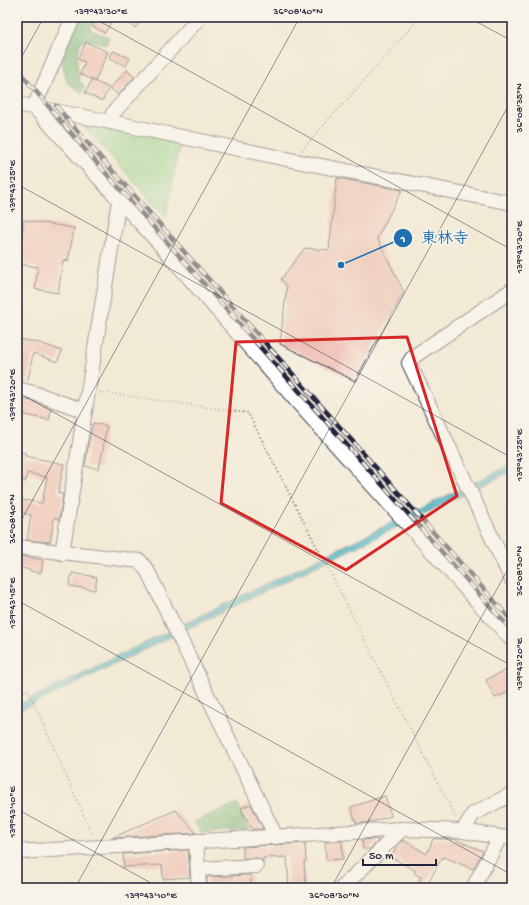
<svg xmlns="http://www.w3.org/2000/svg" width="529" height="905" font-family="'Gochi Hand','Klee One',sans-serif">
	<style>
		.green { fill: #8dd48e; stroke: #587b64 }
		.forest { fill: #72b679; stroke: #4a6c5a }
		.water { fill: #41aebf; stroke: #32687d }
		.building { fill: #efb2a9 }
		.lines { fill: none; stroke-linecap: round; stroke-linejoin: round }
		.minor-casing { stroke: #414052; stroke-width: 16 }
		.path { stroke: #414052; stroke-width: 1.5; stroke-dasharray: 1 3; stroke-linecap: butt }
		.minor { stroke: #fff; stroke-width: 14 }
		.rail-casing { stroke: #22223b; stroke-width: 4.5 }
		.rail { stroke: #f7f3e8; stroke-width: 3; stroke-dasharray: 9; stroke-linecap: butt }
		.marked { fill: none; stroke: #d62828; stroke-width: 3; stroke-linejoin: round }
		.ticks { fill: none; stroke: #22223b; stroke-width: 1; stroke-opacity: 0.45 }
		.leader { fill: none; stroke: #1f6fb2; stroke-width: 1.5 }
		.callout-dot { fill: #1f6fb2; stroke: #f7f3e8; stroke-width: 1.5 }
		.mark-label { font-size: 12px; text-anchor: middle; font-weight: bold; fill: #fff }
		.callout-label { font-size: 16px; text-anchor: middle; font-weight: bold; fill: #1f6fb2; stroke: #f7f3e8; stroke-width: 3.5; stroke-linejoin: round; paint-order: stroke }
		.neatline { fill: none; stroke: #22223b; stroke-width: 1.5 }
		.ticks-label { font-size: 10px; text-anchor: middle; fill: #22223b }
	</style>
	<rect width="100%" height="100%" fill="#f7f3e8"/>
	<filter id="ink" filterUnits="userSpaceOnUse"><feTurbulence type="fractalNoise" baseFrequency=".025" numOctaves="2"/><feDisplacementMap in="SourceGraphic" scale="8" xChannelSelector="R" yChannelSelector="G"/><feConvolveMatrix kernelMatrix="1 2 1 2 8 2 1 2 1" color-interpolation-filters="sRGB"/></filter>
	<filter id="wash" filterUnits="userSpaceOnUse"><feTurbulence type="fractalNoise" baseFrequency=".012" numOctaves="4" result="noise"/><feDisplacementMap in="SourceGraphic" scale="16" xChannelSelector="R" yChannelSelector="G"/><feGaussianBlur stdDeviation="0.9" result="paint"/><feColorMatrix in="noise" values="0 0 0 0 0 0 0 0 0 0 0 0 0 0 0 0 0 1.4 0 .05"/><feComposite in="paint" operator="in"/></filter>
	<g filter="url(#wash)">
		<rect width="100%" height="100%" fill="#f3ead5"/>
		<path class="green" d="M79 121 180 141 166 217Z"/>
		<g class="forest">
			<path d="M80 17H94L90 30 109 37 106 45 88 39 80 43 77 60 79 80 85 86 82 93 67 83 62 62 66 47Z"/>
			<path d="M237 803 249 830 201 833 194 822Z"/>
		</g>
		<path class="water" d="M512 464V471L17 712V705Z"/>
		<g id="blocks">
			<g class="building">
				<path d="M97 17H114L105 33 92 26Z"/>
				<path d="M116 17H142L135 28Z"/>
				<path d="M86 42 108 52 95 81 80 74 85 62 78 59Z"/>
				<path d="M113 51 130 58 126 66 110 58Z"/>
				<path d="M127 70 134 77 118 95 110 88Z"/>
				<path d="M92 80 109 88 102 101 85 93Z"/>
				<path d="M337 178 402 190 377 238 404 292 355 381 280 344 287 286 281 279 305 248 329 250Z"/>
				<path d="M24 220 74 228 68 261 63 260 58 293 35 289 38 267 17 264V254L19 244H20Z"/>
				<path d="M19 339 40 343 62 351 57 362 33 353 28 380 17 378V350Z"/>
				<path d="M17 398 32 401 51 408 49 420 17 413Z"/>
				<path d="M93 423 107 426 103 445H104L99 469 85 466 89 442Z"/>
				<path d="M17 451 26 453 25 456 64 464 58 493 63 494 59 519 54 518 50 542 27 540 31 515 23 513V511L17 510V499L42 503 47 477 27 473 26 481 17 479Z"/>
				<path d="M19 556 43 560 41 573 30 571V570L17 567Z"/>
				<path d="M72 573 97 577 95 590 69 586Z"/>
				<path d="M512 667V690L495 698 486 680Z"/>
				<path d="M385 796 391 816 371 822 356 823 351 807Z"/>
				<path d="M251 804 263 829H252L245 815H244L241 808Z"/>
				<path d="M176 810 196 833 112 838 148 822Z"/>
				<path d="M378 839V841L370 849H363L362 840Z"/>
				<path d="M433 839H450L453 840 454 839 483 851 473 869 444 857 443 858H442L425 888H418L421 877 414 873 416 871 391 857 398 844 403 840 427 854Z"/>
				<path d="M342 841 343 859 326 860 325 842Z"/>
				<path d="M305 843 306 862H304L306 888H289L287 857 263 858V862L260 859 256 858H243V847Z"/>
				<path d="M188 850 190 877 163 879 162 865 124 867 123 854Z"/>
				<path d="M251 875V888H207V877Z"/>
			</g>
		</g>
	</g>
	<g filter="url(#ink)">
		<use href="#blocks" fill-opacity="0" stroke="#414052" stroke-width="1"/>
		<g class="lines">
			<defs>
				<g id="minor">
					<path d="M17 104 111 122 296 161 512 203"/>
					<path d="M34 107 158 242 300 405 512 640"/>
					<path d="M34 107 67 31 74 17"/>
					<path d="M111 122 113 113 200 17"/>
					<path d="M512 290 413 357 409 363 512 580"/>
					<path d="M17 389 34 393 85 411"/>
					<path d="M17 547 140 561 148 572 276 837"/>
					<path d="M62 553 119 200"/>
					<path d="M463 831 473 814 512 794"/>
					<path d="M196 841 199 888"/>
					<path d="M17 852 402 829 463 831 500 837 512 838"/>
					<path d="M198 869 256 866"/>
					<path d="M342 888 402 829"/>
					<path d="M473 888 500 837"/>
				</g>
			</defs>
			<use href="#minor" class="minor-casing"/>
			<g class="path">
				<path d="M302 150 420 17"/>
				<path d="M100 392 248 413 456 818"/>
				<path d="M17 695 28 690 93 836"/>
			</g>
			<use href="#minor" class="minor"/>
			<defs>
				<g id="rail">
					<path d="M17 69 88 153 512 631"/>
					<path d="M56 106 93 149 512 621"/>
				</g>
			</defs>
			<use href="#rail" class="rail-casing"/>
			<use href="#rail" class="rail"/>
		</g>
	</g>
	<path d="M0 0H529V905H0ZM407 337 457 496 346 570 221 503 236 342Z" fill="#f3ead5" fill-opacity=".55" fill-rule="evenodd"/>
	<path class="marked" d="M407 337 457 496 346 570 221 503 236 342Z"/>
	<path class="ticks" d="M92 17 512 250M468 17 512 41M17 65 44 17M17 184 512 458M17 392 512 666M17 528 300 17M17 600 512 875M17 809 160 888M75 888 512 99M331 888 512 562"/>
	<path class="leader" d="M341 265L403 238"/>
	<g class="callout-dot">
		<circle cx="341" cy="265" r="4"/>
		<circle cx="403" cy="238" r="10"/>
	</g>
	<g class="mark-label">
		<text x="403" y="242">1</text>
	</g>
	<g class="callout-label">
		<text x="445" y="243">東林寺</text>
	</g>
	<rect width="529" height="905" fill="none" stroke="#f7f3e8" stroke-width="44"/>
	<path d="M363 859v6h73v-6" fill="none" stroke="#22223b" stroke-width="2"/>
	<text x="369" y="859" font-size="12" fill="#22223b" stroke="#f7f3e8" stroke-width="3" paint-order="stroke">50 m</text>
	<rect x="22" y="22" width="485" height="861" class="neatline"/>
	<g class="ticks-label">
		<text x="101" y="14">139°43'30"E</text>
		<text x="298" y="14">36°08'40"N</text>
		<text transform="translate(518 108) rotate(-90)" y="4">36°08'35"N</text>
		<text transform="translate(11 186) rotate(-90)" y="4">139°43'25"E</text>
		<text transform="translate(518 247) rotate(-90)" y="4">139°43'30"E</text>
		<text transform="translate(11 395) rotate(-90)" y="4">139°43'20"E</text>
		<text transform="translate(518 455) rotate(-90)" y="4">139°43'25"E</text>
		<text transform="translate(11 519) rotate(-90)" y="4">36°08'40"N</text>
		<text transform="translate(518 571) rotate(-90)" y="4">36°08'30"N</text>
		<text transform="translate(11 603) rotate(-90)" y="4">139°43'15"E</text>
		<text transform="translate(518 664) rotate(-90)" y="4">139°43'20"E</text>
		<text transform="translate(11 812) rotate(-90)" y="4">139°43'10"E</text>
		<text x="151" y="898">139°43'10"E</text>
		<text x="334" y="898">36°08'30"N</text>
	</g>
</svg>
